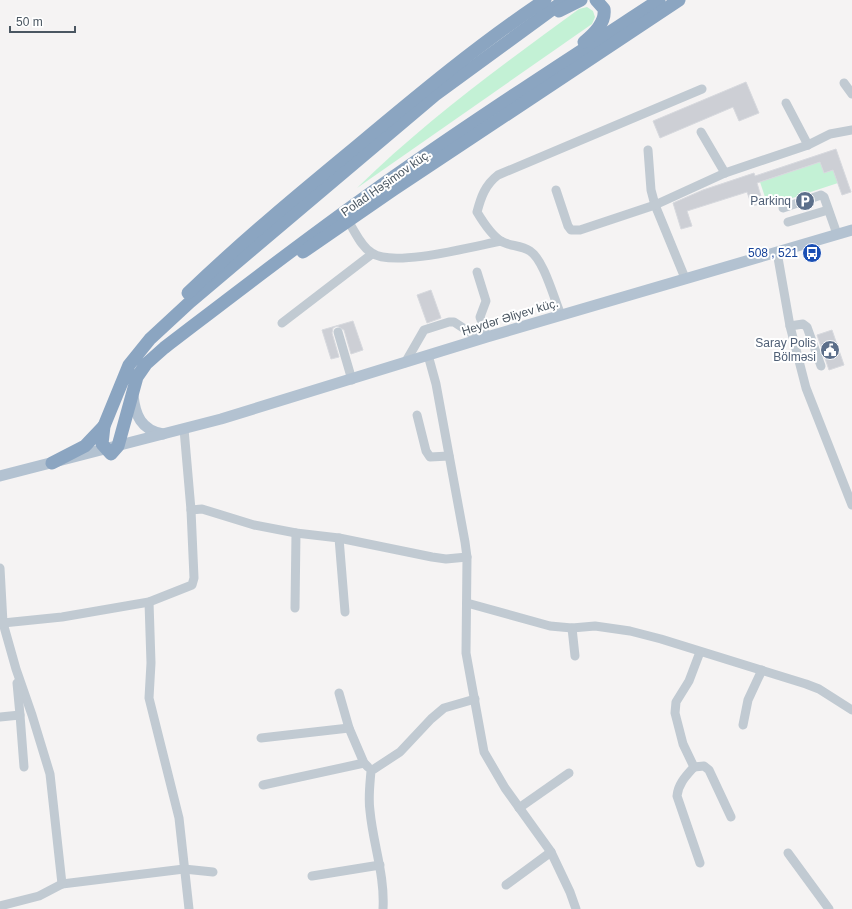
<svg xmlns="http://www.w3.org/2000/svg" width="852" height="909" font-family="Helvetica,sans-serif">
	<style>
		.green { fill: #c3f1d5 }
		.building { fill: #cdcfd5; stroke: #d7d9de }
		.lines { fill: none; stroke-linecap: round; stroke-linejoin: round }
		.minor { stroke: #c1cad2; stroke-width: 9 }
		.major { stroke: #b3c2d1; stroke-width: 11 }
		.highway { stroke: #8ba5c1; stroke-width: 13 }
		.labels { text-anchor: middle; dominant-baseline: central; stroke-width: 4; stroke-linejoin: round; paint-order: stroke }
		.street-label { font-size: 12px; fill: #4a5661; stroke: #fff }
		.service-label { font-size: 12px; fill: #4e5e75; stroke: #fff; text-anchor: end }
		.transit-label { font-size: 12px; fill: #164399; stroke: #fff; text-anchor: end }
	</style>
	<rect width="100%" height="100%" fill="#f5f3f3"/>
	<g class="green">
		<path d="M587 7 593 11 595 17 592 24 357 188C425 121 502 65 579 9Z"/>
		<path d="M820 162 824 173 833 170 838 183 768 206 760 182Z"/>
	</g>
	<g class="building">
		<path d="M746 82 759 113 739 121 733 107 660 138 653 121Z"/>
		<path d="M836 149 851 192 842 195 833 170 824 173 820 162 757 183 763 203 752 206 747 192 687 211 692 226 681 229 673 203 703 190 754 173 755 176Z"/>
		<path d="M431 290 441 318 427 323 417 295Z"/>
		<path d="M353 321 363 350 351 354 344 330 337 326 333 328 332 333 339 357 331 359 322 330Z"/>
		<path d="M832 330 844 365 829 370 817 335Z"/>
	</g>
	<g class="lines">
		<g class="minor">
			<path d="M844 83 852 94"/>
			<path d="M786 103 808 145"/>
			<path d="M701 132 725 173"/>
			<path d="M648 150 651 190 655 205 685 278"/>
			<path d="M556 190 568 226 571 230H580L655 205 725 173 808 145 830 134 852 130"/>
			<path d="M783 208 821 195 824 197 837 234"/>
			<path d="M348 221C355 231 361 247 372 253 393 268 475 246 501 241"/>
			<path d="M788 222 828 210"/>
			<path d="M777 252 790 326 806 388 852 505"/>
			<path d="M477 272 486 301 480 317 487 337"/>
			<path d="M561 315C554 299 544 260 530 251 521 245 508 246 501 241 491 235 483 222 477 212 481 197 485 185 498 175L702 89"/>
			<path d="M282 323 372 254"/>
			<path d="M790 326 803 324 807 327 821 366"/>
			<path d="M338 332 352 380"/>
			<path d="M428 355 436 384 465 542 467 557 466 653 484 752 505 788 551 852 570 892 576 909"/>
			<path d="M405 363 424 330 449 322H454L480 339"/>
			<path d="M417 415 426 451 430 457 449 456"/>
			<path d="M191 510 202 509 254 525 296 533 339 538 432 557 446 559 467 557"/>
			<path d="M339 538 345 612"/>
			<path d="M0 568 3 623 16 669 32 715 50 774 62 884 184 869 213 872"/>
			<path d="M149 602 151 663 149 698 179 818 189 909"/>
			<path d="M467 603 550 626 572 628 595 626 630 631 661 639 806 684 819 689 852 710"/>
			<path d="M295 608 296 533"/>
			<path d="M3 623 62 617 149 602 192 585 194 578 191 510 184 429"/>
			<path d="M572 628 575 656"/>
			<path d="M339 693 349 728 364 763 368 767"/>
			<path d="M20 715 24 767"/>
			<path d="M0 717 20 715 17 683"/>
			<path d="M743 725 748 700 762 670"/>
			<path d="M261 738 349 728"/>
			<path d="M694 767 704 766 709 770 731 817"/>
			<path d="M263 785 364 763"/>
			<path d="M519 808 569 773"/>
			<path d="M788 853 829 909"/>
			<path d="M700 863 677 796C678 784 686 776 694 767L683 744 675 713 676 702 689 681 700 652"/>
			<path d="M312 876 380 865"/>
			<path d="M506 885 551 852"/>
			<path d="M0 906 39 896 62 884"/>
			<path d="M383 909C385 875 373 844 370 811 368 798 370 784 371 771L400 752 431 719 444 708 475 699"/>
		</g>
		<g class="major">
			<path d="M133 395C135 415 141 430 163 434"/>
			<path d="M0 476 221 419 487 337 852 230"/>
		</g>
		<g class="highway">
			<path d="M565 0 435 95 190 302 150 339 129 365 104 426 102 444 111 454 118 446 137 377 146 364 164 348C232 296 299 244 368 195 463 127 561 64 659 0"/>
			<path d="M559 11 581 0"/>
			<path d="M584 42C594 34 606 23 604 9L596 0"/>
			<path d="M303 252 393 190 679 0"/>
			<path d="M188 293C242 241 300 193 357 146 418 95 479 44 545 0"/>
			<path d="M52 463 85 446 104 426"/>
		</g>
	</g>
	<defs>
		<symbol id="parking-disc" viewBox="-11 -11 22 22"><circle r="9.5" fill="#5c6f8a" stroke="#fff"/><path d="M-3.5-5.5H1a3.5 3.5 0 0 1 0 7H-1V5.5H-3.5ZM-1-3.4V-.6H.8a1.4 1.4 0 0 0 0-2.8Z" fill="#fff"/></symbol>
		<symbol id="bus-disc" viewBox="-11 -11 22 22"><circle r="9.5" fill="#1a4fb4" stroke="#fff"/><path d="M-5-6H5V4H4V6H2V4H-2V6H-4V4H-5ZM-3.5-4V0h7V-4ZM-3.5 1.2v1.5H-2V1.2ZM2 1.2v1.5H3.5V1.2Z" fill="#fff"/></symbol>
		<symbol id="civic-disc" viewBox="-11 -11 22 22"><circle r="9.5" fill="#5c6f8a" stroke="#fff"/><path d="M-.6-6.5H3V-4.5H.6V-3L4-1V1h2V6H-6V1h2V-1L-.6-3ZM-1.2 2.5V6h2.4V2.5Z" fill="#fff"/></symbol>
	</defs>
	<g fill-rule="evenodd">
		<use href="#parking-disc" x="794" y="190" width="22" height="22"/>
		<use href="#bus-disc" x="801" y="242" width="22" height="22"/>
		<use href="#civic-disc" x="819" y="339" width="22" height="22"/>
	</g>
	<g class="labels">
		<g class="street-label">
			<text transform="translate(386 183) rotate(-35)">Polad Həşimov küç.</text>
			<text transform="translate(510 317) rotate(-17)">Heydər Əliyev küç.</text>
		</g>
		<g class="service-label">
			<text x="791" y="201">Parkinq</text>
			<text x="816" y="343">Saray Polis<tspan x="816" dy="14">Bölməsi</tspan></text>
		</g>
		<g class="transit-label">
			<text x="798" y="253">508 , 521</text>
		</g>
	</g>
	<path d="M10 26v6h65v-6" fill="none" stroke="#4a5661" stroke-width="2"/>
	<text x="16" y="26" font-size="12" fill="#4a5661" stroke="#ffffff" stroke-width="3" paint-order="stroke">50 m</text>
</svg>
